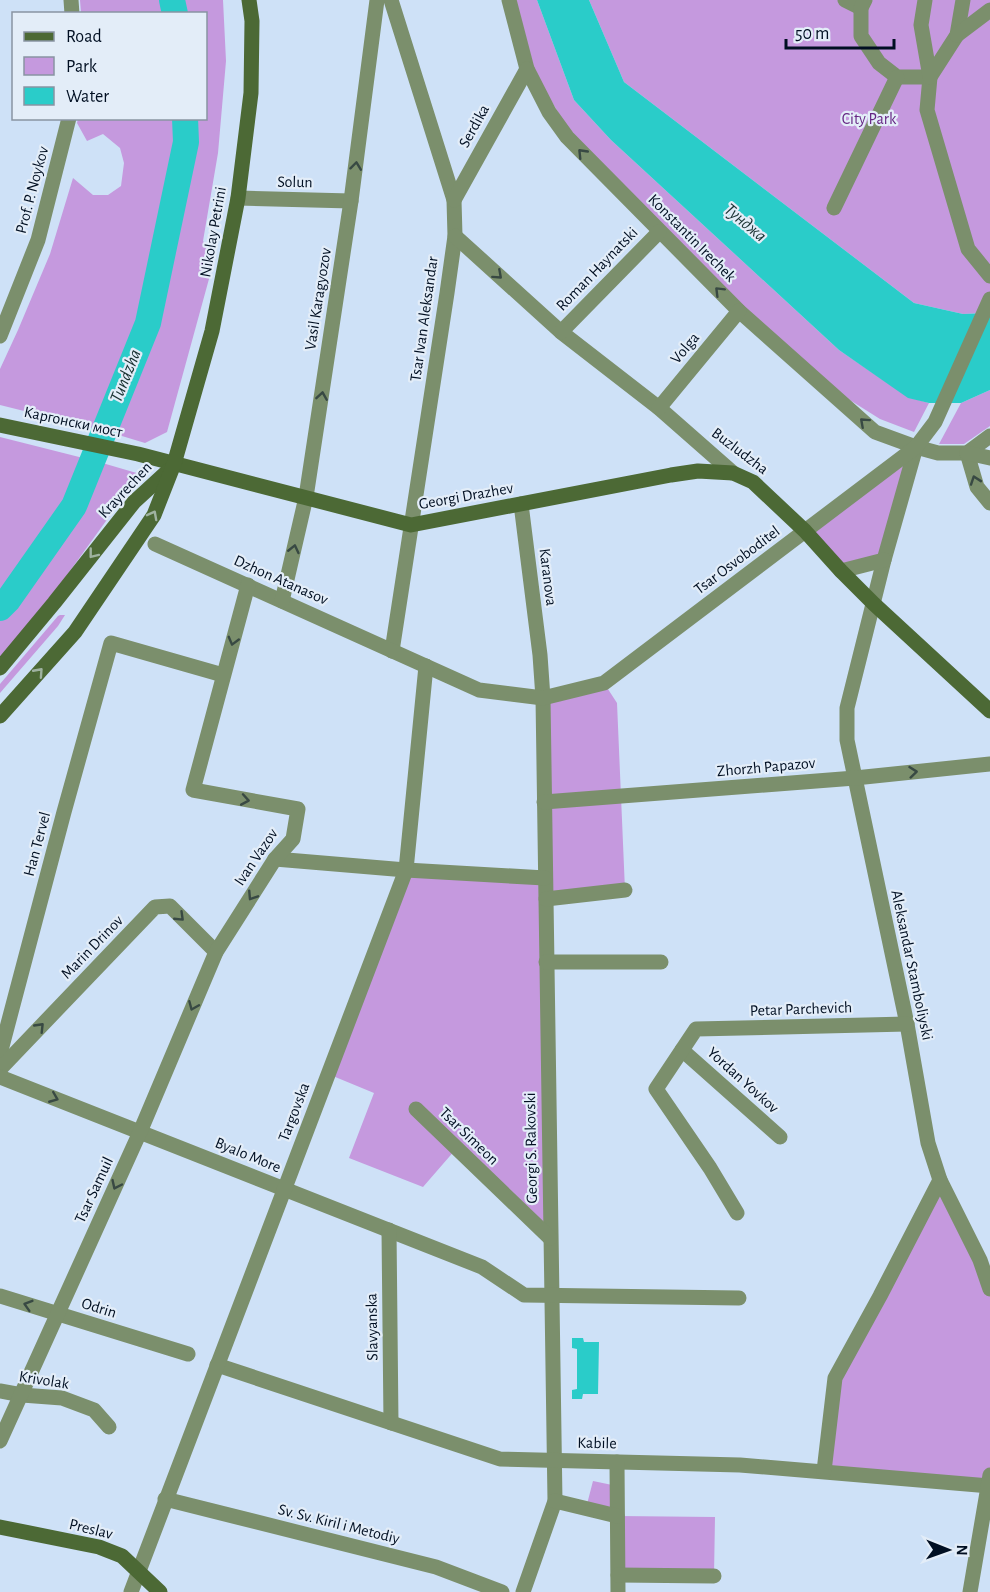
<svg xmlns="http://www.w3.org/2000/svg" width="990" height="1592" font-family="'Alegreya Sans',sans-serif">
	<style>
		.green { fill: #c599de }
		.water { fill: #2accc9 }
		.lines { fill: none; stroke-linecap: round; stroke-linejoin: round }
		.river { stroke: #2accc9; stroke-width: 26 }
		.street { stroke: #7b8f6c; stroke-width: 15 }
		.secondary { stroke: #4c6935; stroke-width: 15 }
		.oneway { stroke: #384943 }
		.oneway2 { stroke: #9fb2a0 }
		.labels { text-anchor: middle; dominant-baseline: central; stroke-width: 4.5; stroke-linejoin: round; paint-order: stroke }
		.park-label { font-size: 16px; fill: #652583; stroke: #e3edf8 }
		.street-label { font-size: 16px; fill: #010f22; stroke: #e3edf8 }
		.water-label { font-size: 18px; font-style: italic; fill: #1a3232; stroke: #e3edf8 }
	</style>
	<rect width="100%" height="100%" fill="#cee1f7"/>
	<g class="green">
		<path d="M80 0H223L226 61 218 153 203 241 215 257 167 432 145 443 112 433 0 405V369L18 330 50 254 73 178 93 195H108L121 186 124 163 120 148 103 134 87 141 77 123 78 119 206 118V14L81 13Z"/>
		<path d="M516 0H537L574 100 611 140 839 350 908 397 929 403 914 432 880 419 845 397 745 309 572 135 536 76Z"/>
		<path d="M589 0H990V313L963 314 914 303 624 82Z"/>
		<path d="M990 390V426L964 444H939L961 403Z"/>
		<path d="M0 437 99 462 140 474 33 622 0 663Z"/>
		<path d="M916 447 884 560 841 571 805 531Z"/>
		<path d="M60 615H65L58 626 0 693V684L58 616Z"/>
		<path d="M604 683 617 703 625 890 546 899 550 1238 456 1149 423 1187 349 1158 374 1093 328 1074 406 870 545 877 543 698Z"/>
		<path d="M940 1180 990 1289V1475L988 1485 824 1471 835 1378Z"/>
		<path d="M593 1481 617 1486 618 1516 715 1517 714 1576 618 1575 617 1516 586 1508Z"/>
	</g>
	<g class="water">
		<path d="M537 0H589L624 82 914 303 963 314 990 313V390L961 403H929L908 398 839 350 611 140 574 100Z"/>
		<path d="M572 1338H583L584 1342H599L598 1394H583L582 1399H572V1390L577 1389V1349L572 1348Z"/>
	</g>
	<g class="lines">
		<g class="river">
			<path d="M172 0 175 14"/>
			<path d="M0 608 8 600 74 506 148 323 186 142 185 118"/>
		</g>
		<g class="street">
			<path d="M71 0 72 14"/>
			<path d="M391 0 454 200 455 236 447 293 392 651"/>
			<path d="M509 0 527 69 549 112 567 137 739 311 875 432 916 447 938 453H967L990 436"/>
			<path d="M845 0 861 8"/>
			<path d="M865 0 861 8V36L879 63 897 77H930L927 110 968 249 990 276"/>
			<path d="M925 0 921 25 930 77 957 35 963 0"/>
			<path d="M957 35 990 10"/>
			<path d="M238 198 351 201"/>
			<path d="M454 200 527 69"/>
			<path d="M834 208 897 77"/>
			<path d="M455 236 561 332 659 408 733 473"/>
			<path d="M561 332 659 232"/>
			<path d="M0 336 38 240 69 118"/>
			<path d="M659 408 739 311"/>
			<path d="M916 447 884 560 847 708V740L907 1024 928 1143 940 1180 980 1260 990 1289"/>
			<path d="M967 453 977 487 990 503"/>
			<path d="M967 453 990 458"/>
			<path d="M521 504 540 655 543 698 555 1501 523 1592"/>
			<path d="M155 544 479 690 543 698 604 683 916 447 935 422 990 299"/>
			<path d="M841 571 884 560"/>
			<path d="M282 601 306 497 351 201 377 0"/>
			<path d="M544 802 855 778 990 764"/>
			<path d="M275 859 406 870 545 878"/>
			<path d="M546 899 625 890"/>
			<path d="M546 962H661"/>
			<path d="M682 1050 780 1137"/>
			<path d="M0 1054 64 812 111 643 223 675"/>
			<path d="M0 1069 155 907 170 906 216 952"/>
			<path d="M0 1077 482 1267 524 1295 739 1298"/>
			<path d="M416 1109 550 1238"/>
			<path d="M737 1213 710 1168 656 1089 696 1029 907 1024"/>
			<path d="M389 1230 391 1423"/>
			<path d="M0 1296 188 1354"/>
			<path d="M217 1365 500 1459 740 1465 990 1486"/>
			<path d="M0 1391 22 1395 62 1398 94 1410 109 1427"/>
			<path d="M0 1441 140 1132 216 952 275 859 293 839 298 809 193 790 248 585"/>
			<path d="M617 1462 618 1592"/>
			<path d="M824 1471 835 1378 880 1296 940 1180"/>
			<path d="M165 1499 436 1567 502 1592"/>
			<path d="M555 1501 617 1516"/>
			<path d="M618 1575 714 1576"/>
			<path d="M131 1592 406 870 426 666"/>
			<path d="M970 1592 990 1475"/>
		</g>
		<g class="secondary">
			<path d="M0 425 138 454 411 525 671 475 698 471 733 473 753 482 805 531 841 571 874 604 990 711"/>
			<path d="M0 668 54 603 134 502 170 469"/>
			<path d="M0 716 75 632 154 515 174 464 212 331 238 198 251 93 252 21 249 0"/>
			<path d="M0 1527 99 1547 122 1556 160 1592"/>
		</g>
	</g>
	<defs><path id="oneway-chevron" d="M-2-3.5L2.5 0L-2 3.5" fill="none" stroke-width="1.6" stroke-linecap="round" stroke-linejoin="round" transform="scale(1.5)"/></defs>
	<g class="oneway">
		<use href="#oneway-chevron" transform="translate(582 153) rotate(-134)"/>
		<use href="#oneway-chevron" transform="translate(356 166) rotate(-83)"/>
		<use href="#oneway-chevron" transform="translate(498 275) rotate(42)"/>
		<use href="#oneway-chevron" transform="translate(719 291) rotate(-135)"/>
		<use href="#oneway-chevron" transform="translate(322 396) rotate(-81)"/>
		<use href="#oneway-chevron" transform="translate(864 422) rotate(-138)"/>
		<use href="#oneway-chevron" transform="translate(975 480) rotate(-109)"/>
		<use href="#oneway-chevron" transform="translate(294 549) rotate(-77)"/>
		<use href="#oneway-chevron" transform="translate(233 641) rotate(105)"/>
		<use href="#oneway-chevron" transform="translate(913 772) rotate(-6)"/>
		<use href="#oneway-chevron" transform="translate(245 800) rotate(10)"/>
		<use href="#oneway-chevron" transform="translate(252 896) rotate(123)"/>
		<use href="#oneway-chevron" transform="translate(180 917) rotate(44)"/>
		<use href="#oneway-chevron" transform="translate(193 1006) rotate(113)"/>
		<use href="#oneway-chevron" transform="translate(40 1027) rotate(-46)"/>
		<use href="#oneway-chevron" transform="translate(54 1098) rotate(22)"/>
		<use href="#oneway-chevron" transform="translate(116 1185) rotate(115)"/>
		<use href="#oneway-chevron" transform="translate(28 1305) rotate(-163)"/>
	</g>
	<g class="oneway2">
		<use href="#oneway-chevron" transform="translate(153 515) rotate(-62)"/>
		<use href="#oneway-chevron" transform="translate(93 554) rotate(128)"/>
		<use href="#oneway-chevron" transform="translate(39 672) rotate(-48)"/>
	</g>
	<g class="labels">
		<g class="park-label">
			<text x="869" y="119">City Park</text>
		</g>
		<g class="street-label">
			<text transform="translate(474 126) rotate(-61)">Serdika</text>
			<text transform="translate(295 182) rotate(1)">Solun</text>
			<text transform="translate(32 190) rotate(-75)">Prof. P. Noykov</text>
			<text transform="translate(213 232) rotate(-80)">Nikolay Petrini</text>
			<text transform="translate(692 238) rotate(45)">Konstantin Irechek</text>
			<text transform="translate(597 269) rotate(-46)">Roman Haynatski</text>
			<text transform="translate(318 299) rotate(-81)">Vasil Karagyozov</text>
			<text transform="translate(424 319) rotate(-82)">Tsar Ivan Aleksandar</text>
			<text transform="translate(685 348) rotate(-50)">Volga</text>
			<text transform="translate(73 422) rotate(12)">Каргонски мост</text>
			<text transform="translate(740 451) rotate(37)">Buzludzha</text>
			<text transform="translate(125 490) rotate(-47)">Krayrechen</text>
			<text transform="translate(466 496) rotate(-10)">Georgi Drazhev</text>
			<text transform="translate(737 560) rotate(-37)">Tsar Osvoboditel</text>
			<text transform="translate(548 577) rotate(83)">Karanova</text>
			<text transform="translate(281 580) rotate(24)">Dzhon Atanasov</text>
			<text transform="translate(766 767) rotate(-5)">Zhorzh Papazov</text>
			<text transform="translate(37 844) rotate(-75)">Han Tervel</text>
			<text transform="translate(256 857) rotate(-56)">Ivan Vazov</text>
			<text transform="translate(92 947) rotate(-46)">Marin Drinov</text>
			<text transform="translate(912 965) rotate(78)">Aleksandar Stamboliyski</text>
			<text transform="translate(801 1009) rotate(-2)">Petar Parchevich</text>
			<text transform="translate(743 1080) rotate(42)">Yordan Yovkov</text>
			<text transform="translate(294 1112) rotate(-69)">Targovska</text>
			<text transform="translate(469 1136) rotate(44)">Tsar Simeon</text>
			<text transform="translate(531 1148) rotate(-91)">Georgi S. Rakovski</text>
			<text transform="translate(248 1155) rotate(22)">Byalo More</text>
			<text transform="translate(94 1190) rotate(-65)">Tsar Samuil</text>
			<text transform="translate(99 1308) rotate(17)">Odrin</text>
			<text transform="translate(372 1327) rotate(-91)">Slavyanska</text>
			<text transform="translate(44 1380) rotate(9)">Krivolak</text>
			<text transform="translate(597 1443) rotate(1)">Kabile</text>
			<text transform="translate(339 1524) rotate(14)">Sv. Sv. Kiril i Metodiy</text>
			<text transform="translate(91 1529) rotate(14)">Preslav</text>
		</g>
		<g class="water-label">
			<text transform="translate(745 223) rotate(40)">Тунджа</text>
			<text transform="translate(126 376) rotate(-68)">Tundzha</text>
		</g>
	</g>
	<rect x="12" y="12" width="195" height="108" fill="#e3edf8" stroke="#8994a2" stroke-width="1.5"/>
	<rect x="24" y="32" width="30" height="9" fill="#4c6935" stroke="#8994a2" stroke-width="1.5"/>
	<text x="66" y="42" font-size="18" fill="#010f22">Road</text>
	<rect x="24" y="57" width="30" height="18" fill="#c599de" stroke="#8994a2" stroke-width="1.5"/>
	<text x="66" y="72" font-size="18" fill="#010f22">Park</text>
	<rect x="24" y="87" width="30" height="18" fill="#2accc9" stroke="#8994a2" stroke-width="1.5"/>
	<text x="66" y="102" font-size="18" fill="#010f22">Water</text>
	<g transform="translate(948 1550) rotate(91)" stroke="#e3edf8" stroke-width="4.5" paint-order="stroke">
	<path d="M0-4.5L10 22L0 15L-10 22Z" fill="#010f22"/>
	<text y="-9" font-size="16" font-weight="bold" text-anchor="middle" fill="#010f22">N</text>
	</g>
	<path d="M786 39v9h108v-9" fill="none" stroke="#010f22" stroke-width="3"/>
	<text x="795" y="39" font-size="18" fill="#010f22" stroke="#e3edf8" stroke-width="4.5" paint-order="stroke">50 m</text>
</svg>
